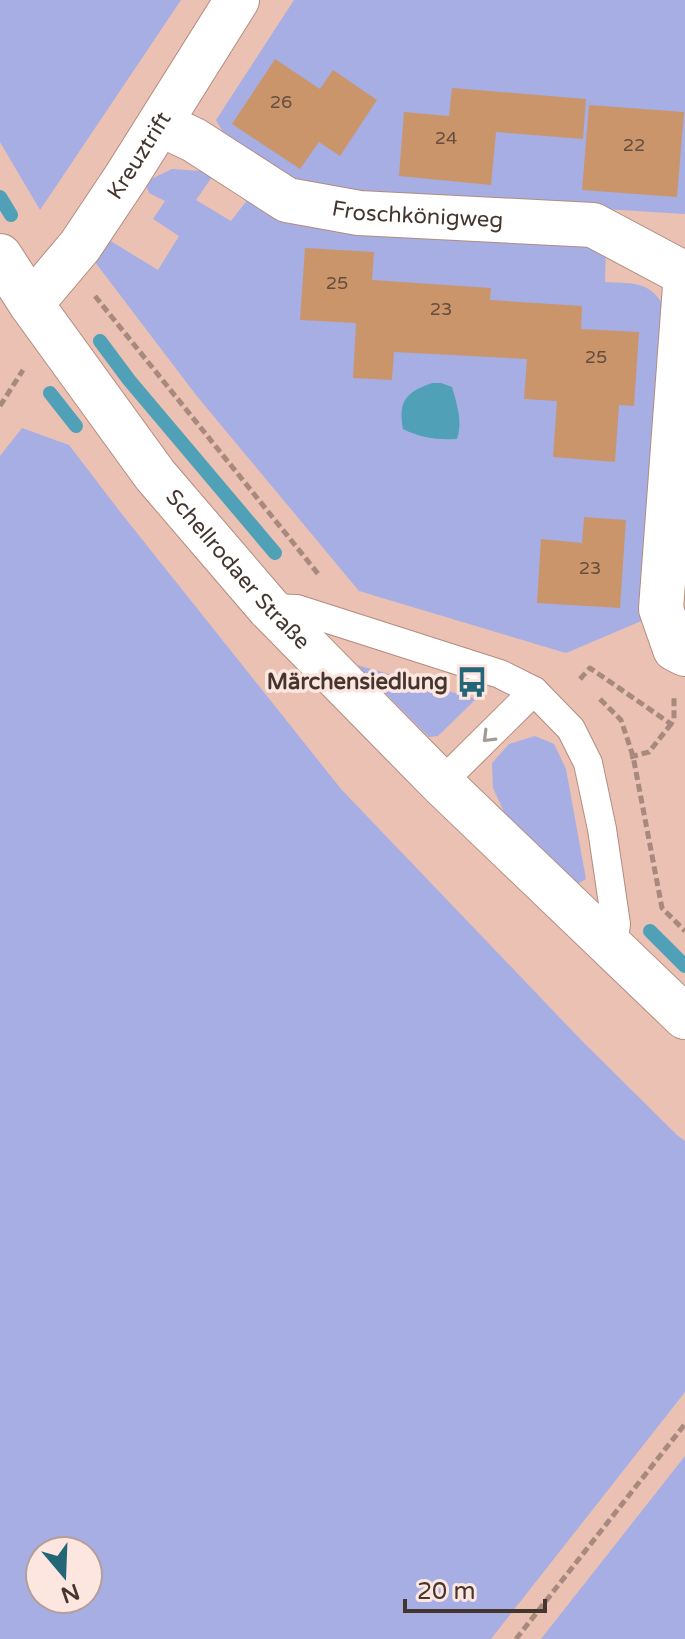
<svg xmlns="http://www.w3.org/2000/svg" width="685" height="1639" font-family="'Varela Round',sans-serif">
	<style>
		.green { fill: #a7aee4; fill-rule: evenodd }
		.water { fill: #50a0b8 }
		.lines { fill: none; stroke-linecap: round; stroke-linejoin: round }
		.stream { stroke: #50a0b8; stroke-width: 14 }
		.building { fill: #ca956b }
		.lane-casing { stroke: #b28b7f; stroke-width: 30 }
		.street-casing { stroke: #b28b7f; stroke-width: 46 }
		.secondary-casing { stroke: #b28b7f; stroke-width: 46 }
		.path { stroke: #a8897e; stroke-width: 5; stroke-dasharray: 8 4; stroke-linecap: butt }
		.lane { stroke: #fff; stroke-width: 28 }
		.street { stroke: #fff; stroke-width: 44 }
		.secondary { stroke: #fff; stroke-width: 44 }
		.oneway { stroke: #a29a97 }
		.labels { text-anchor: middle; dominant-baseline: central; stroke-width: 7; stroke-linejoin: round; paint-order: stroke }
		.number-label { font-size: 18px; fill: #664d3e }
		.street-label { font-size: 22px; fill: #45352f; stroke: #fce6df }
		.poi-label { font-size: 22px; font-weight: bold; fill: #45352f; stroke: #fce6df; text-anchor: end }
	</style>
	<rect width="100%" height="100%" fill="#eac1b3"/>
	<g class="green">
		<path d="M0 0H181L40 210 0 142Z"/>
		<path d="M294 0H685V214L363 194 304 186 224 134 216 120Z"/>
		<path d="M172 169 201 171 212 177 196 200 231 221 248 199 291 222 311 227 606 246 605 282C635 284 650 280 666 310L646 619 566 653 359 591 196 395 95 262 109 240 158 270 179 236 153 219 165 201 149 193 145 182Z"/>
		<path d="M22 428 69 445 121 513 341 789 583 1042 677 1135 685 1141V1392L491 1639H0V456ZM40 1551H88V1599H40Z"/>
		<path d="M357 665 476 699 438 736 429 737Z"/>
		<path d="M535 736 554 744 566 769 586 879 577 884 506 816 493 788 492 763 509 744Z"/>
		<path d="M685 1456V1639H541Z"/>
	</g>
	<path class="water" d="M432 383H441L452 387C457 404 463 423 457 439 437 440 421 438 403 429 398 401 406 392 432 383Z"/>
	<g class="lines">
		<g class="stream">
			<path d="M0 197 11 215"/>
			<path d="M100 341 129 380 275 553"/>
			<path d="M50 393 76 426"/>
			<path d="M650 931 685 966"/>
		</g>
	</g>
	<g class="building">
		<path d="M275 59 320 89 333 70 377 100 340 156 319 142 300 169 232 124Z"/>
		<path d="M452 88 586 99 583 139 496 132 491 185 399 176 404 112 449 116Z"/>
		<path d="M589 105 684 112 677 197 582 190Z"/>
		<path d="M305 248 374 252 372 280 491 288 490 300 582 306 581 329 639 332 634 406 619 405 615 462 553 457 557 401 524 399 527 359 394 352 392 380 353 378 356 323 300 320Z"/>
		<path d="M584 517 626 520 620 608 537 603 541 539 582 543Z"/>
	</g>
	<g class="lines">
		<defs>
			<g id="lane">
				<path d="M269 608 297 609 500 674 534 691 571 729 588 763 602 829 616 924 613 947"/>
				<path d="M441 783 534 691"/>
			</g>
			<g id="street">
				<path id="s1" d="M160 124 194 140 287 200 359 213 593 225 685 274"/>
				<path d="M685 286 661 609 675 649 685 654"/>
				<path id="s2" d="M31 304 80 246 126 177 237 0"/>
			</g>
			<g id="secondary">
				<path id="s3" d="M0 256 31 304 155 475 269 608 441 783 685 1017"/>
			</g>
		</defs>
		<use href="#lane" class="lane-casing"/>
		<use href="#street" class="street-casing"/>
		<use href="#secondary" class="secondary-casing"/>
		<g class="path">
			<path d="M95 296 319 575"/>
			<path d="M0 406 23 370"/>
			<path d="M580 679 590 668 671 724 674 719V698"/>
			<path d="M600 699 621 720 633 756 662 908 685 931"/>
			<path d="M630 757 649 752 671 724"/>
			<path d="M516 1639 685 1424"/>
		</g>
		<use href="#lane" class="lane"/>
		<use href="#street" class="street"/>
		<use href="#secondary" class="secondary"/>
	</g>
	<defs><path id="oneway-chevron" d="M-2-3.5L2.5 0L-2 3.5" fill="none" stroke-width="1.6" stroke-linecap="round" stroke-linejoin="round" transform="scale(2)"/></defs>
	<use class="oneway" href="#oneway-chevron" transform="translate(488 737) rotate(135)"/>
	<defs>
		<symbol id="bus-bare" viewBox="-9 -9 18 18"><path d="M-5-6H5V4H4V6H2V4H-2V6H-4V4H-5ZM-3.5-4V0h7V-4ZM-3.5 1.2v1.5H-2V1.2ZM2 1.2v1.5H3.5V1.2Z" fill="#226678" stroke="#fce6df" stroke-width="2.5" paint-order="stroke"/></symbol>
	</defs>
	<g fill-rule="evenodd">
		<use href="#bus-bare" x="450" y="660" width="44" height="44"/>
	</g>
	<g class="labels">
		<g class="number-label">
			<text x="281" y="102">26</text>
			<text x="446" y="138">24</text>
			<text x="634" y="145">22</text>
			<text x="337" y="283">25</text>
			<text x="441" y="309">23</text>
			<text x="596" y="357">25</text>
			<text x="590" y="568">23</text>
		</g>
		<g class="street-label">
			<text stroke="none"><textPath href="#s2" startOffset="184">Kreuztrift</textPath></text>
			<text stroke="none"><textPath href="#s1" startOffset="280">Froschkönigweg</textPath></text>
			<text stroke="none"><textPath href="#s3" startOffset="394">Schellrodaer Straße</textPath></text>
		</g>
		<g class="poi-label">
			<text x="448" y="682">Märchensiedlung</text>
		</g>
	</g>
	<g transform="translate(64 1575) rotate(161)"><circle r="38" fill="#fce6df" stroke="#b39f99" stroke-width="2"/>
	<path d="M0-6L14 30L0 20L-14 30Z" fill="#226678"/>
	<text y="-12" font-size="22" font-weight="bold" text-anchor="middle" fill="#45352f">N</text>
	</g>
	<path d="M405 1599v12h140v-12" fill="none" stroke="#45352f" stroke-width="4"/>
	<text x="417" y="1599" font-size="24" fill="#45352f" stroke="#fce6df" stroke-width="6" paint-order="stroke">20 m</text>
</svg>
